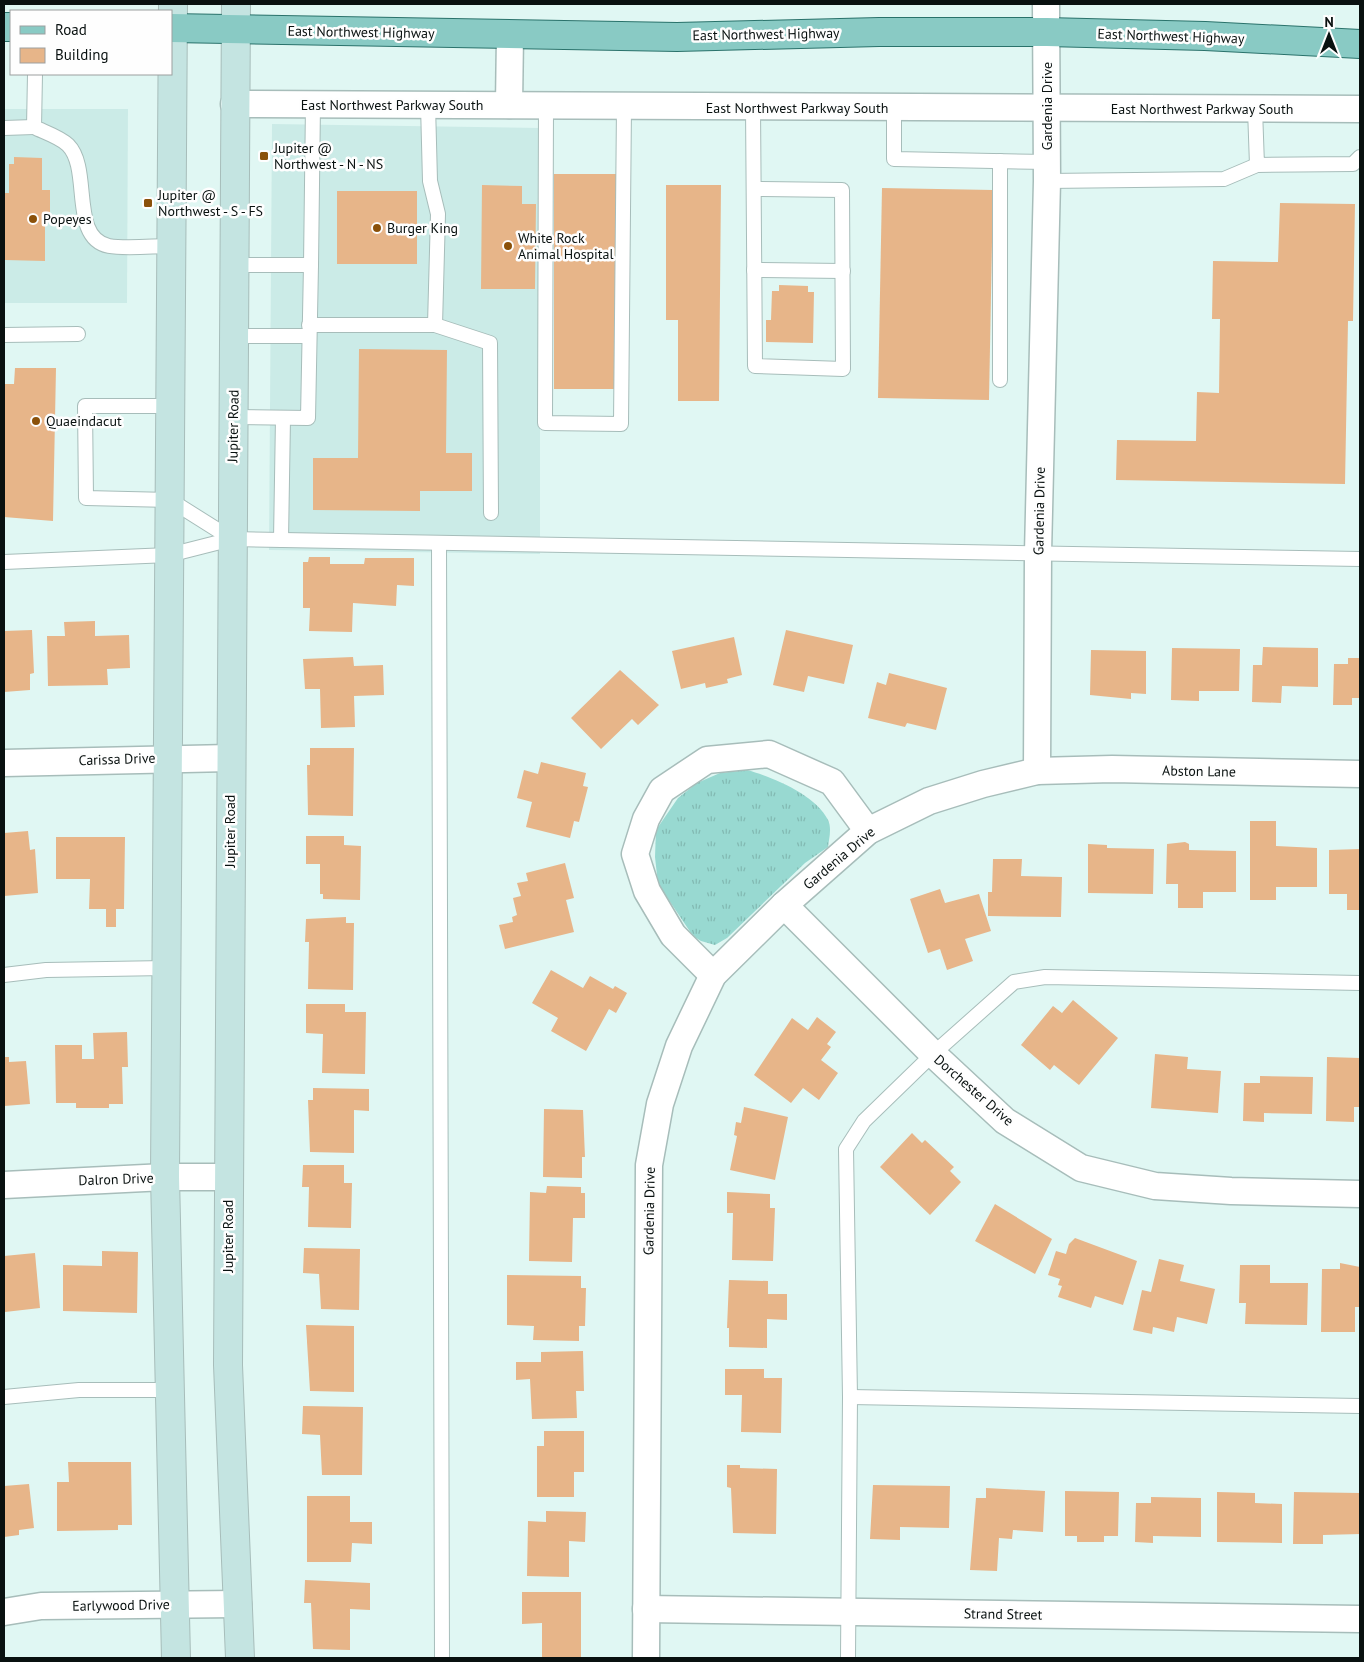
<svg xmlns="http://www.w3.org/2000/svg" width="1364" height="1662" font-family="'PT Sans',sans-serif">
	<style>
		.built { fill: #cbebe7 }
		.grass { fill: url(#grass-tufts) }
		.building { fill: #e7b589 }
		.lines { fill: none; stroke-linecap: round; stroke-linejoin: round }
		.service-casing { stroke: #a7bdba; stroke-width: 16 }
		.minor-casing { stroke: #a7bdba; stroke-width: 29 }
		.secondary-casing { stroke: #a7bdba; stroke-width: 30 }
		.primary-casing { stroke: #2a726b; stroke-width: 30 }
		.service { stroke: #fff; stroke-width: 14 }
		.minor { stroke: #fff; stroke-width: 26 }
		.secondary { stroke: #c4e4e1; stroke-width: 28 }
		.primary { stroke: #89cac4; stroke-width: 28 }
		.poi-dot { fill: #8b510a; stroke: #fefefe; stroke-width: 2 }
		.labels { text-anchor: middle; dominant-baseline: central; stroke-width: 5; stroke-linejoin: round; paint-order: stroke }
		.street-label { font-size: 14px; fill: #091110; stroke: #fefefe }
		.poi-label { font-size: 14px; fill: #091110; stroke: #fefefe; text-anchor: start }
	</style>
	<defs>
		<pattern id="grass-tufts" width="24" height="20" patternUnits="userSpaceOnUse" patternTransform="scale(1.25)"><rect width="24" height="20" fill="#98d9d1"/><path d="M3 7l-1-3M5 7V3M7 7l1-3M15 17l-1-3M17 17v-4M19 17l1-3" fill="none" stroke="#82b9b2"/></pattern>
	</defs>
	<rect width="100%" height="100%" fill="#e0f7f3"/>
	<g class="built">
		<path d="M4 109H128L127 303H4Z"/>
		<path d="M272 124 540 128V554L269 550Z"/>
	</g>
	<path class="grass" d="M747 770C773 777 816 795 828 820 832 828 829 839 828 847L805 863 727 938 715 945 701 941 693 936 658 884 655 857 656 830 678 798 697 783 720 773Z"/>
	<g class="building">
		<path d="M14 157 42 158V190H50V216H45V261L5 260V193H9V164H14Z"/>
		<path d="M554 174H618L617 389H554Z"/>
		<path d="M482 185 522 186V204H536L535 289H481Z"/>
		<path d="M666 185H721L719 401H678V320H666Z"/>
		<path d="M882 188 993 190 989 400 878 398Z"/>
		<rect x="337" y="191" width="80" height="73"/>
		<path d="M1280 203 1355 204 1353 321H1348L1345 484 1116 480 1117 440 1196 441 1197 392 1219 393 1220 319H1212L1213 261 1278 262Z"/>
		<path d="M779 285 808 286V292H814L813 343 766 342V320H771L772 291H779Z"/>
		<path d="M359 349 447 350 446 453H472V491H420V511L313 510V458H358Z"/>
		<path d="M15 368H56L53 521 4 517V384H14Z"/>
		<path d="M309 557H330V564H364L365 558H414V586L397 585 396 606 353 603 352 632 309 631 310 608H303V562H308Z"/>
		<path d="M95 621V636L129 635 130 668 107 669 108 685 48 686 47 636H65L64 622Z"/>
		<path d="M32 630 34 673 30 674V690L4 692V631Z"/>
		<path d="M786 630 853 645 844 684 808 676 804 692 773 685Z"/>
		<path d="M734 637 742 675 727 679 728 683 706 688 705 683 681 689 672 651Z"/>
		<path d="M1263 647 1318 648V687L1282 686 1281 703 1252 702 1253 665H1262Z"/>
		<path d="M1172 648 1240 649 1239 691H1199V701L1171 700Z"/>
		<path d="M1091 650 1146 651V694L1131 693V699L1090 695Z"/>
		<path d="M353 657 354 666 383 665 384 695 354 696 355 727 321 728 320 689H305L303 659Z"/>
		<path d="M1348 658H1360V698H1352V705H1333L1334 664H1348Z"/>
		<path d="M620 670 659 705 638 725 632 719 601 749 571 718Z"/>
		<path d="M889 673 947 688 936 730 907 723 905 727 868 718 877 682 886 685Z"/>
		<path d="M310 748H354L353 816 308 815 307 765H310Z"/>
		<path d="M541 762 586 773 583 786 588 787 579 822 574 821 570 838 526 827 532 802 517 798 524 770 538 774Z"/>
		<path d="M1250 821H1276V846L1317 848V887H1276V900H1250Z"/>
		<path d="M28 831 30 850 35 849 38 893 4 896V833Z"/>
		<path d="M306 836H344V845L361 846 360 900 323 899V894H320V864H306Z"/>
		<path d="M56 837H125L124 909H116V927H106V909H89L90 879H56Z"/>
		<path d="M1185 842 1189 844V850L1236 851V892H1203V908H1178V884H1166L1167 844Z"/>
		<path d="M1088 844 1107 845V848L1154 849 1153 894 1088 893Z"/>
		<path d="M1360 849V910H1347V894H1329V850Z"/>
		<path d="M993 859H1022L1021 876 1062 877 1061 917 988 916V892H992Z"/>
		<path d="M565 863 574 898 566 900 574 932 505 949 499 925 513 922 512 917 517 915 513 898 521 896 517 883 528 881 526 873Z"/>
		<path d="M940 889 945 903 979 894 991 931 965 939 973 961 947 970 940 949 928 953 910 899Z"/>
		<path d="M346 917V923H354L353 990 308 989 309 942H305L306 919Z"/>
		<path d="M551 970 583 988 590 976 613 989 615 986 627 993 616 1013 609 1009 586 1051 551 1031 558 1018 532 1003Z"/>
		<path d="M1073 1000 1118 1038 1079 1085 1054 1065 1050 1070 1021 1045 1053 1006 1062 1013Z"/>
		<path d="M306 1004H345V1012H366L365 1074 322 1073 323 1034 306 1033Z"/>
		<path d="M817 1017 836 1032 827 1044 831 1047 821 1060 838 1073 819 1100 803 1088 791 1103 754 1075 792 1018 808 1030Z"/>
		<path d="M127 1032 128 1067H122L123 1104H109V1108H76V1103H56L55 1045H82V1059H94L93 1033Z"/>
		<path d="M1155 1054 1188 1057 1187 1069 1221 1071 1218 1113 1151 1108Z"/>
		<path d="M4 1057H9V1062L26 1061 30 1104 4 1106Z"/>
		<path d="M1327 1057 1360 1058V1107H1354V1122L1326 1121Z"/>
		<path d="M1260 1076 1313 1077 1312 1114 1264 1113V1122L1243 1121 1244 1083H1260Z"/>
		<path d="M313 1088 369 1089V1111L354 1110V1153L310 1152 308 1100H313Z"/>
		<path d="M744 1107 788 1117 775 1180 730 1170 737 1136 734 1135 736 1122 741 1123Z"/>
		<path d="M544 1109 583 1110 585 1157H582V1178L543 1177Z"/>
		<path d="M912 1133 922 1143 925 1140 954 1167 950 1171 961 1182 930 1215 880 1167Z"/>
		<path d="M303 1165H344V1183H352L351 1228 308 1227 309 1187H302Z"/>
		<path d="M547 1186 581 1187V1193H585V1218H573L572 1262 529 1261 530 1192 546 1193Z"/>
		<path d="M727 1192 770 1194V1208H775L773 1261 732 1260 733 1213H727Z"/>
		<path d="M995 1204 1052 1239 1035 1274 975 1241Z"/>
		<path d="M1075 1238 1137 1261 1123 1305 1095 1296 1091 1308 1058 1297 1062 1286 1058 1285 1060 1279 1048 1275 1056 1251 1066 1254 1069 1244Z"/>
		<path d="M304 1248 360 1249 359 1310 321 1309 319 1274 303 1273Z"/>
		<path d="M102 1251 138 1252 137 1313 63 1311V1265L102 1266Z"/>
		<path d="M35 1253 40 1308 5 1312 4 1256Z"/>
		<path d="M1159 1259 1184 1265 1180 1281 1215 1289 1207 1324 1177 1317 1174 1332 1153 1327 1152 1334 1133 1330 1142 1290 1151 1292Z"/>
		<path d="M1340 1263 1360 1267V1307H1355V1332H1321L1322 1269H1340Z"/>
		<path d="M1240 1265H1270V1283H1308L1307 1325 1245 1324 1246 1303H1239Z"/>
		<path d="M507 1275 581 1276V1288H586L585 1326H579V1341L533 1340 534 1326 507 1325Z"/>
		<path d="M729 1280 768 1281V1294H787V1320L767 1319V1348L729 1347V1328H727Z"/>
		<path d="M306 1325 354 1326V1392L310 1391Z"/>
		<path d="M583 1351 584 1391H576L577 1418 532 1419 530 1379 516 1380V1362H541V1352Z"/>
		<path d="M725 1369H764V1378H782L781 1433 741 1432 742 1395H725Z"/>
		<path d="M303 1406 363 1407 362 1475H322L320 1435 302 1434Z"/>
		<path d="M544 1431H584V1472H574V1497H537V1446H544Z"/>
		<path d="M68 1462H131L132 1525H118V1530L57 1531V1482H69Z"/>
		<path d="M727 1465H740V1468L777 1469 776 1534 733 1533 731 1488 727 1487Z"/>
		<path d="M29 1484 34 1528 19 1530V1535L4 1537V1486Z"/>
		<path d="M873 1485 950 1486 949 1528 900 1527V1540L870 1539Z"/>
		<path d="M986 1488 1045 1491 1043 1532 1013 1530 1012 1539 999 1538 997 1571 970 1570 976 1498H986Z"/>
		<path d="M1065 1491 1119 1492 1118 1536H1104V1542H1077V1536H1065Z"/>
		<path d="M1217 1492 1255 1493V1503L1282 1504V1543L1217 1542Z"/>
		<path d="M1294 1492 1360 1493V1534L1323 1535V1544H1293Z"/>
		<path d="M307 1496H350V1522H372V1544L352 1543 351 1562H307Z"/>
		<path d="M1151 1497 1201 1498V1537L1153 1536V1543L1135 1542 1136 1503H1151Z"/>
		<path d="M546 1511 586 1512 585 1542 569 1541V1577L527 1576 528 1521 546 1522Z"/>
		<path d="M305 1580 370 1583V1610L350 1609V1650L313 1649 311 1603H304Z"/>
		<path d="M522 1592H581V1658H542V1623L522 1624Z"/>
	</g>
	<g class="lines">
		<defs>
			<g id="service">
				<path d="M35 74 34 127C44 132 60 137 68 145 92 169 69 238 109 246 125 249 154 246 171 246"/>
				<path d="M546 105 545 423 621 424 624 106"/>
				<path d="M753 107 755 366 843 369 842 190 754 189"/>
				<path d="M894 108V159L1047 162"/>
				<path d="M1255 109 1257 165 1353 164 1360 157"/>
				<path d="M4 128 34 127"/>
				<path d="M1000 161V380"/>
				<path d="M1047 181 1224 179 1257 165"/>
				<path d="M311 265 313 104"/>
				<path d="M754 270 843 271"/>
				<path d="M309 325H435L438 214 430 181 428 105"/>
				<path d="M435 325 490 343 491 513"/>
				<path d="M4 335 78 334"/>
				<path d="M234 336H308"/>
				<path d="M170 406H85L86 498 170 500 232 539"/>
				<path d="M232 417 308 418 311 265H234"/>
				<path d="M281 540 283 418"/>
				<path d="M439 543 442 1658"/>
				<path d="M4 562 169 555 232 539 1360 559"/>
				<path d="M4 975 46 970 166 968"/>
				<path d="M4 1397 79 1390H169"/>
				<path d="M850 1397 1360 1406"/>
				<path d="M848 1658 850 1397 846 1149 864 1121 933 1054 1014 982 1045 977 1360 983"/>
			</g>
			<g id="minor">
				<path d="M234 104 1360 109"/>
				<path d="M509 105 510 35"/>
				<path d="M4 763 230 758"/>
				<path d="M1037 771 1038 553 1047 181 1046 4"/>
				<path d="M784 905 933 1054 1005 1121 1081 1168 1155 1186 1231 1191 1360 1194"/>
				<path d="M713 975 673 935 647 891 635 854 646 819 662 790 707 760 769 754 832 782 868 831"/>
				<path d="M4 1185 165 1177H228"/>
				<path d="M646 1609 1360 1619"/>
				<path d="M4 1612 41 1606 238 1604"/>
				<path d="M646 1658 649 1165 660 1104 679 1046 713 975 784 905 868 831 929 801 983 784 1037 771 1112 769 1360 774"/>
			</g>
			<g id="secondary">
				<path d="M173 4 165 1177 176 1658"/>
				<path d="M236 4 228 1365 240 1658"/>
			</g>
			<g id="primary">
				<path d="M4 27H11"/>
				<path d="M171 28 677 37 879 32H1047L1205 36 1360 44"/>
			</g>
		</defs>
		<use href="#service" class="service-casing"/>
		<use href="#minor" class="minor-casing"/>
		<use href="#secondary" class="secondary-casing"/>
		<use href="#primary" class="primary-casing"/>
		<use href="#service" class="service"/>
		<use href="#minor" class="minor"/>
		<use href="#secondary" class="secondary"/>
		<use href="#primary" class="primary"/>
	</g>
	<g class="poi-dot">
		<rect x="259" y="151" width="10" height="10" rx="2.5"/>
		<rect x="143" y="198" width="10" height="10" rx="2.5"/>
		<circle cx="33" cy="219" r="5"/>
		<circle cx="377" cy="228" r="5"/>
		<circle cx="508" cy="246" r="5"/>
		<circle cx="36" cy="421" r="5"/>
	</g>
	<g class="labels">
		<g class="street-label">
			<text transform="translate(361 32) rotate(1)">East Northwest Highway</text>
			<text transform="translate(766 34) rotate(-1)">East Northwest Highway</text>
			<text transform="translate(1171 36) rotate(2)">East Northwest Highway</text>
			<text x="392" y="105">East Northwest Parkway South</text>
			<text transform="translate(1047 106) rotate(-90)">Gardenia Drive</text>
			<text x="797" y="108">East Northwest Parkway South</text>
			<text x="1202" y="109">East Northwest Parkway South</text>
			<text transform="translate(233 426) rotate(-89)">Jupiter Road</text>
			<text transform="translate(1039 511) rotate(-89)">Gardenia Drive</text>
			<text transform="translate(117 759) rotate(-2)">Carissa Drive</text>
			<text transform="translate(1199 771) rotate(1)">Abston Lane</text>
			<text transform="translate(230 831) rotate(-90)">Jupiter Road</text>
			<text transform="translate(839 858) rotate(-40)">Gardenia Drive</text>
			<text transform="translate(974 1090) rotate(41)">Dorchester Drive</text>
			<text transform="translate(116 1179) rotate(-2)">Dalron Drive</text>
			<text transform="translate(649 1211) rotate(-89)">Gardenia Drive</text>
			<text transform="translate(228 1236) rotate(-90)">Jupiter Road</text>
			<text transform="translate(121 1605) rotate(-1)">Earlywood Drive</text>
			<text transform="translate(1003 1614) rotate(1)">Strand Street</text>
		</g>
		<g class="poi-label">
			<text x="274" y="148">Jupiter @<tspan x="274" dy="16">Northwest - N - NS</tspan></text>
			<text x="158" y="195">Jupiter @<tspan x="158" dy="16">Northwest - S - FS</tspan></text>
			<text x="43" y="219">Popeyes</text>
			<text x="387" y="228">Burger King</text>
			<text x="518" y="238">White Rock<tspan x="518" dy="16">Animal Hospital</tspan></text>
			<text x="46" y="421">Quaeindacut</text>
		</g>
	</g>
	<rect width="1364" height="1662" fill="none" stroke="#091110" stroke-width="10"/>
	<rect x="10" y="10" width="162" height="65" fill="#fefefe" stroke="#9c9f9f"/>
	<rect x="20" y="26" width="25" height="8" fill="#89cac4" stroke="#9c9f9f"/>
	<text x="55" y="35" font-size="15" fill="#091110">Road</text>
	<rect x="20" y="48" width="25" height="15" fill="#e7b589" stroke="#9c9f9f"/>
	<text x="55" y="60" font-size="15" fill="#091110">Building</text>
	<g transform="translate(1329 35)" stroke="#fefefe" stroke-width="4" paint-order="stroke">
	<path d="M0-4L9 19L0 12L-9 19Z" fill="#091110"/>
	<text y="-8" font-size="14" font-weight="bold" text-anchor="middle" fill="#091110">N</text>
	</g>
</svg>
